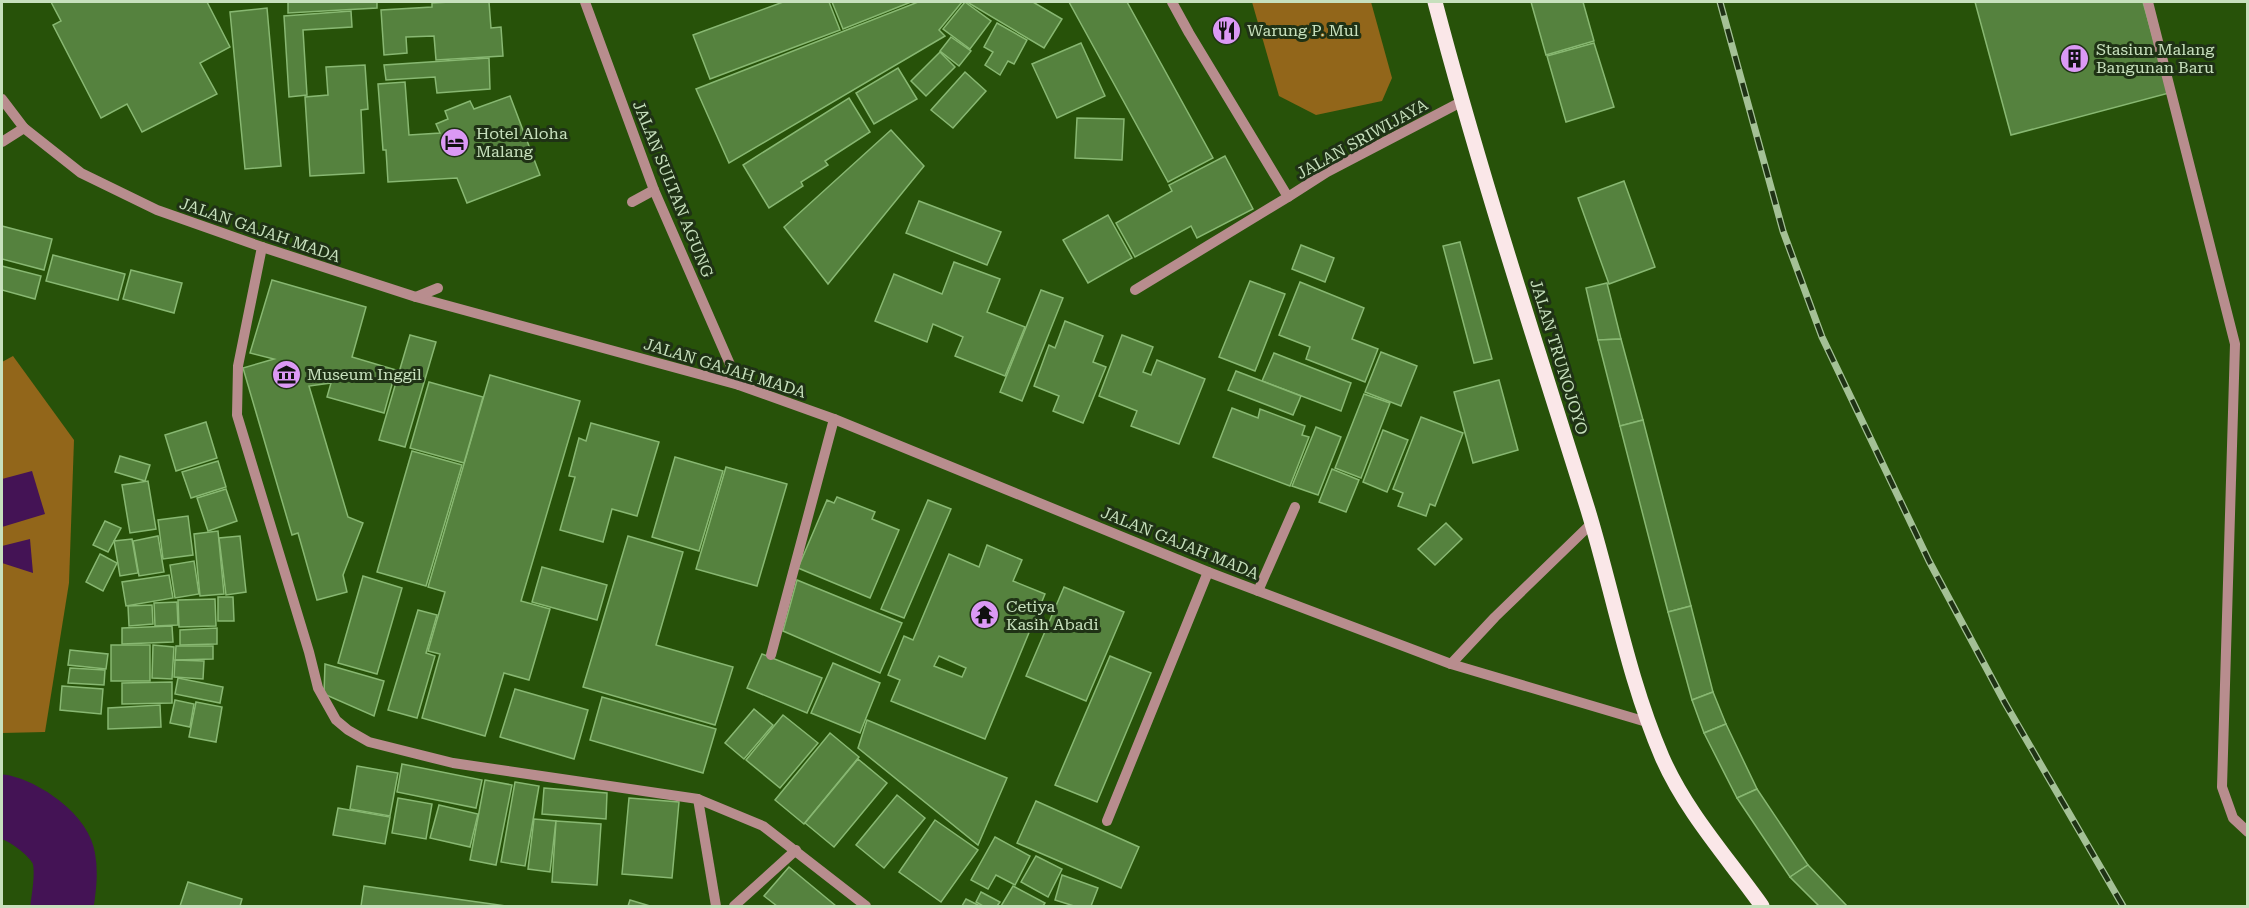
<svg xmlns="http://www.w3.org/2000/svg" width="2249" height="908" font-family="'Roboto Serif',serif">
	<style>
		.green { fill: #92661a }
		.water { fill: #441355 }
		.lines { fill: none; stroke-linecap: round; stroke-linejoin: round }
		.river { stroke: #441355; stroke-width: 63 }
		.building { fill: #55823e; stroke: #88b872; stroke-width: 1.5; fill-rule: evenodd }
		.minor { stroke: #b88d8e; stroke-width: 10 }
		.major { stroke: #fae7e8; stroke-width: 15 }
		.rail-casing { stroke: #a4c196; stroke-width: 7 }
		.rail { stroke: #1f3215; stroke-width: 4.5; stroke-dasharray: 14; stroke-linecap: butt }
		.labels { text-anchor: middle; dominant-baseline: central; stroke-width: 6; stroke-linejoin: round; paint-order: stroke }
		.poi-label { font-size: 16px; fill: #c7e0bd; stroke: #1f3215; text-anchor: start }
		.street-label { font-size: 16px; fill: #c7e0bd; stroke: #1f3215 }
	</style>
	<rect width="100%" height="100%" fill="#275209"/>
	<g class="green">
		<path d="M1252 2H1371L1392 78 1382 101 1316 115 1279 96Z"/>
		<path d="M13 356 74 440 69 583 45 732 2 733V362Z"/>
	</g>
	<g class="water">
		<path d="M32 471 45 514 2 527V479Z"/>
		<path d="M30 539 33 573 2 563V546Z"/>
	</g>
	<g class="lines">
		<path class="river" d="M2 806C24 811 60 835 64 859 67 874 64 892 62 906"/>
	</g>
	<g class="building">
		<path d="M51 2H207L230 47 200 63 217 94 142 132 127 104 101 118 53 25 61 21Z"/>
		<path d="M288 2H377V8L288 13Z"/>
		<path d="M450 2H489L491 28 501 27 503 56 436 60 434 36 406 37 407 53 384 55 381 10 432 7V3Z"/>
		<path d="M783 2H829L840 30 710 79 693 35Z"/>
		<path d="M832 2H911L843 29Z"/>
		<path d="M918 2H962L939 30 945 36 729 163 696 89Z"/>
		<path d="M965 2 991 21 970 49 943 29Z"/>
		<path d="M967 2H1033L1062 19 1044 48Z"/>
		<path d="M1069 2H1127L1213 158 1168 182Z"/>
		<path d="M1531 2H1583L1594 41 1546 55Z"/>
		<path d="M1975 2H2143L2169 93 2011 135Z"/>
		<path d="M267 8 281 166 245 169 230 12Z"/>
		<path d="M351 11 352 27 303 30 307 95 289 97 284 16Z"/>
		<path d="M997 23 1027 40 1014 64 1008 61 1000 75 985 65 993 52 984 47Z"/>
		<path d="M951 37 971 51 959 66 940 51Z"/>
		<path d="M1081 43 1105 96 1057 118 1032 64Z"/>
		<path d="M1594 43 1614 107 1566 122 1547 56Z"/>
		<path d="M940 52 955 67 926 96 911 81Z"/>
		<path d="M489 58 490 89 437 93 435 77 386 80 384 65Z"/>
		<path d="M365 65 368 109 361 110 364 173 310 176 305 97 328 95 326 67Z"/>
		<path d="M898 68 917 99 874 124 856 93Z"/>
		<path d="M965 72 986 91 953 128 931 110Z"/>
		<path d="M405 82 409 135 440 133 436 124 448 119 445 111 470 101 474 109 510 96 540 175 467 203 457 178 388 182 386 150H383L378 84Z"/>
		<path d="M849 98 870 132 825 161 828 165 801 182 803 186 769 208 743 165Z"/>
		<path d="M1077 118 1124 119 1122 160 1075 158Z"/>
		<path d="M891 130 924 166 828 284 784 227Z"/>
		<path d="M1225 156 1253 209 1197 238 1191 226 1135 257 1116 223 1172 191 1169 185Z"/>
		<path d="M1624 181 1655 267 1609 284 1578 198Z"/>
		<path d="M919 201 1001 232 987 265 906 233Z"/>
		<path d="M1108 215 1132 258 1088 283 1063 240Z"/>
		<path d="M2 226 52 239 44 270 2 259Z"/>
		<path d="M1460 242 1492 359 1474 363 1443 246Z"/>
		<path d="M1301 245 1334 258 1325 282 1292 269Z"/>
		<path d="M53 255 125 274 118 300 46 281Z"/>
		<path d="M954 262 1000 279 987 312 1025 327 1005 376 955 356 963 337 933 324 927 342 875 321 894 274 942 294Z"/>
		<path d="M2 266 41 276 35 299 2 290Z"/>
		<path d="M131 270 182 283 174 313 123 299Z"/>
		<path d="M272 280 366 307 352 357 396 370 384 413 327 397 331 383 309 386 348 517 363 523 343 575 347 592 317 600 298 533 292 535 243 368 274 359 250 353Z"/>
		<path d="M1250 281 1285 294 1255 371 1219 357Z"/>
		<path d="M1300 282 1364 308 1352 339 1378 349 1365 382 1306 359 1310 347 1279 335Z"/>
		<path d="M1607 283 1621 339 1598 340 1586 288Z"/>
		<path d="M1041 290 1063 298 1022 401 1000 392Z"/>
		<path d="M1065 321 1103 336 1093 362 1106 367 1083 423 1053 411 1059 396 1034 386 1049 345 1055 348Z"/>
		<path d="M410 335 436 342 405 447 379 440Z"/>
		<path d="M1122 335 1153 347 1143 372 1151 375 1157 360 1205 379 1179 444 1131 426 1137 411 1099 396Z"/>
		<path d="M1621 339 1643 420 1620 426 1598 340Z"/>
		<path d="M1381 352 1417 366 1401 406 1365 392Z"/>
		<path d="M1274 353 1351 383 1341 411 1262 381Z"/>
		<path d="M1236 371 1301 396 1293 415 1228 390Z"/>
		<path d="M490 375 580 401 521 601 550 609 529 680 504 673 485 736 422 718 440 654 428 651 445 592 428 587Z"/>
		<path d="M1499 380 1518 450 1473 463 1454 392Z"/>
		<path d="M429 382 483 397 464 463 410 448Z"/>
		<path d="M1364 394 1390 403 1361 478 1335 468Z"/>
		<path d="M1232 408 1258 418 1260 409 1305 426 1302 435 1309 437 1290 486 1213 457Z"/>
		<path d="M1421 417 1463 433 1435 506 1430 504 1426 516 1398 506 1403 493 1393 489Z"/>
		<path d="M1643 420 1691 606 1668 612 1620 426Z"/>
		<path d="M206 422 217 458 176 471 165 435Z"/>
		<path d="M591 423 659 442 637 516 612 509 603 542 560 530 575 477 569 476 579 438 586 441Z"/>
		<path d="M1316 427 1341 437 1318 495 1292 486Z"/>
		<path d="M1383 430 1408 440 1387 492 1363 482Z"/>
		<path d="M412 451 462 465 426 586 377 572Z"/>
		<path d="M120 456 150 465 145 481 115 472Z"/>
		<path d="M675 457 723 471 699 551 652 537Z"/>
		<path d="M218 461 226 487 191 498 182 472Z"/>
		<path d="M726 467 787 484 757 586 696 569Z"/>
		<path d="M1332 469 1359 480 1346 512 1319 502Z"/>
		<path d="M148 481 156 529 130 533 122 485Z"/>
		<path d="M226 489 237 521 208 531 197 498Z"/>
		<path d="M837 497 875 512 872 519 899 530 870 598 798 568 827 500 834 503Z"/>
		<path d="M928 500 951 509 904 618 881 609Z"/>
		<path d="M188 516 193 555 163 559 158 520Z"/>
		<path d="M105 521 121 528 108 552 93 545Z"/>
		<path d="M1446 523 1462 539 1435 565 1418 549Z"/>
		<path d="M218 531 224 594 200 596 194 534Z"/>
		<path d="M158 536 164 572 139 576 133 541Z"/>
		<path d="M240 536 246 592 226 595 219 538Z"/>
		<path d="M628 536 683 552 656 645 733 667 715 725 583 687Z"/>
		<path d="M132 539 138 573 120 576 114 541Z"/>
		<path d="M987 545 1022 560 1013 581 1045 594 985 739 891 701 900 680 888 675 904 636 913 640 949 554 979 567ZM939 656 966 668 962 677 934 666Z"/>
		<path d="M100 554 117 563 103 591 86 582Z"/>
		<path d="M194 561 199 594 175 598 170 565Z"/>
		<path d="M542 567 607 585 597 620 532 602Z"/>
		<path d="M169 575 173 598 126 606 122 582Z"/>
		<path d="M363 576 402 588 377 674 338 663Z"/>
		<path d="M797 580 902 623 880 673 783 631Z"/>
		<path d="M1064 587 1124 612 1086 701 1026 676Z"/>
		<path d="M218 597H233L234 621H218Z"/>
		<path d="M215 599 216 626 179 627 178 600Z"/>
		<path d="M177 602 178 625 155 626 154 603Z"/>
		<path d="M152 605 153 624 129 626 128 606Z"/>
		<path d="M1691 606 1713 692 1692 700 1668 612Z"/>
		<path d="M418 610 437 615 426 653 435 656 417 718 388 710Z"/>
		<path d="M172 626 173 642 122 644V628Z"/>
		<path d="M217 628V644L180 645V630Z"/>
		<rect x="111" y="645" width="39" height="36"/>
		<path d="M153 645 174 647 172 679 152 678Z"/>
		<path d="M176 646H213V659L175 660Z"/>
		<path d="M70 650 108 654 106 669 68 665Z"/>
		<path d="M762 654 822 678 807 713 747 688Z"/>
		<path d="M1110 656 1151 673 1097 802 1055 785Z"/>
		<path d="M175 660 204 661 203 679 174 677Z"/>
		<path d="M833 663 880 683 860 733 811 713Z"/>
		<path d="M325 664 384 681 374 716 324 694Z"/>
		<path d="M70 668 105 670 104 685 68 683Z"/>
		<path d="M178 678 223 687 220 703 175 694Z"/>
		<path d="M172 682V703L122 704V683Z"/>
		<path d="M62 686 103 689 101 714 60 710Z"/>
		<path d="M515 689 588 710 574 759 500 737Z"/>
		<path d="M1713 692 1726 724 1704 733 1692 700Z"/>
		<path d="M602 697 716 729 703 773 590 740Z"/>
		<path d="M175 700 194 704 190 727 170 723Z"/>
		<path d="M196 702 222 707 216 742 189 737Z"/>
		<path d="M160 705 161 727 108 729V708Z"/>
		<path d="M754 709 773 725 744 759 725 743Z"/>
		<path d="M783 715 818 743 780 788 746 760Z"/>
		<path d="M867 720 1007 778 978 845 858 748Z"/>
		<path d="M1726 724 1757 789 1737 798 1704 733Z"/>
		<path d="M830 733 859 757 804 824 775 800Z"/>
		<path d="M858 759 887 783 834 847 805 823Z"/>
		<path d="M402 764 482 780 476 808 397 792Z"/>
		<path d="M357 766 398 773 390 816 350 809Z"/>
		<path d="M485 780 512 785 496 865 470 860Z"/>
		<path d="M515 782 539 786 525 866 501 862Z"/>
		<path d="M544 788 607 793 606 819 542 814Z"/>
		<path d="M1757 789 1808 865 1790 877 1737 798Z"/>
		<path d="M897 795 925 818 884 868 856 845Z"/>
		<path d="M398 798 432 804 426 839 392 833Z"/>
		<path d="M629 798 679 802 672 878 622 874Z"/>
		<path d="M1036 801 1139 847 1121 888 1017 843Z"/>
		<path d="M439 805 478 814 470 847 430 838Z"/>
		<path d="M338 808 390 817 385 844 333 835Z"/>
		<path d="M534 819 556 821 550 872 528 869Z"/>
		<path d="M935 820 978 850 941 902 899 872Z"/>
		<path d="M556 821 601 824 597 885 552 882Z"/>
		<path d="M995 837 1030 856 1015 885 996 875 988 889 971 880Z"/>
		<path d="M1036 856 1062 869 1048 897 1021 882Z"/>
		<path d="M1808 865 1847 906H1819L1790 877Z"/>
		<path d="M789 867 836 906H777L764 896Z"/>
		<path d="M1062 875 1098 888 1091 906H1074L1055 900Z"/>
		<path d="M188 882 242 899 240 906H180Z"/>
		<path d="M364 886 506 906H361Z"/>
		<path d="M1013 886 1045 903 1043 906H1001Z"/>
		<path d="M981 892 1000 902 997 906H983L976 902Z"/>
		<path d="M966 899 980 906H962Z"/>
		<path d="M630 900 650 906H628Z"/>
	</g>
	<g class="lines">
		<g class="minor">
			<path d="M585 2 654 190 739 385"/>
			<path d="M1172 2 1189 33 1288 197 1327 172 1461 102"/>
			<path d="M2148 2 2235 344 2222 787 2233 818 2248 832"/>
			<path d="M2 99 24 128 81 173 157 210 262 247 416 297 739 385 834 419 1208 572 1451 664 1650 723"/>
			<path d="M2 142 24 128"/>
			<path d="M632 202 654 190"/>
			<path d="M262 247 238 366 237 415 309 652 318 688 336 720 348 730 369 742 453 763 698 799 763 826 866 906"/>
			<path d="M1135 290 1288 197"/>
			<path d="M416 297 438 288"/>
			<path d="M1258 591 1295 507"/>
			<path d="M771 655 834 419"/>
			<path d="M1451 664 1495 617 1592 523"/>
			<path d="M698 799 716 906"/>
			<path d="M1107 821 1208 572"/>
			<path d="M734 906 796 850"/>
		</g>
		<path class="major" d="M1435 2C1480 173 1535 341 1588 510 1613 592 1628 678 1662 757 1686 812 1728 858 1762 906"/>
		<defs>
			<path id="rail" d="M1720 2 1783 231 1822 337 1929 561 2005 703 2123 906"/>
		</defs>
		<use href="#rail" class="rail-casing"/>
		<use href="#rail" class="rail"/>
	</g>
	<defs>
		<symbol id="restaurant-disc" viewBox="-11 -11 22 22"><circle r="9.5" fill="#db99f5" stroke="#1f3215"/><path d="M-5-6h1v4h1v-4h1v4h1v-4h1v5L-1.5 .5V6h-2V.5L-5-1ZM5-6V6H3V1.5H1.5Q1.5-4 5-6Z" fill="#111"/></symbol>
		<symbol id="building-disc" viewBox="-11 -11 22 22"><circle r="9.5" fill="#db99f5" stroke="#1f3215"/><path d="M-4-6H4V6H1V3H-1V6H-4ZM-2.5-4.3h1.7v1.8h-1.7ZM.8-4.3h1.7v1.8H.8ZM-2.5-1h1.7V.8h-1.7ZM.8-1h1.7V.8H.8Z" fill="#111"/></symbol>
		<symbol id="hotel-disc" viewBox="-11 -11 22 22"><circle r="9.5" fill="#db99f5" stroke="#1f3215"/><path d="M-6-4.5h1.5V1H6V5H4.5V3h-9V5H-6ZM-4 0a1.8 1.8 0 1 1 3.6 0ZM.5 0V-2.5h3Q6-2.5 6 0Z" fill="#111"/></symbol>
		<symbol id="museum-disc" viewBox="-11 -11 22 22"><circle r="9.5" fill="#db99f5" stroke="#1f3215"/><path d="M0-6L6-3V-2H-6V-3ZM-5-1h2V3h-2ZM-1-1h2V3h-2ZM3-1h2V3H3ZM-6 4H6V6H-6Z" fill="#111"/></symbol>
		<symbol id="temple-disc" viewBox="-11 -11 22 22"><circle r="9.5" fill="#db99f5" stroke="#1f3215"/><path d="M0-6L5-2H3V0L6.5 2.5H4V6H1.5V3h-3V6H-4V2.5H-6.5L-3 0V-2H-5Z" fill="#111"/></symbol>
	</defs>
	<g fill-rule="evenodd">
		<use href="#restaurant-disc" x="1210" y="14" width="33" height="33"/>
		<use href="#building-disc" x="2058" y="42" width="33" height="33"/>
		<use href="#hotel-disc" x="438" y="126" width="33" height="33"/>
		<use href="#museum-disc" x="270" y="358" width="33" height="33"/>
		<use href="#temple-disc" x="968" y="598" width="33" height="33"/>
	</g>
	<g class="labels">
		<g class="poi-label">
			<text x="1247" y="30">Warung P. Mul</text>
			<text x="2096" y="49">Stasiun Malang<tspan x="2096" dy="18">Bangunan Baru</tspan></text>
			<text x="476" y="133">Hotel Aloha<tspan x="476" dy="18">Malang</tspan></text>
			<text x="307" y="374">Museum Inggil</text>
			<text x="1006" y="606">Cetiya<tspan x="1006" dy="18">Kasih Abadi</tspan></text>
		</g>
		<g class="street-label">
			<text transform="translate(1362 139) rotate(-29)">JALAN SRIWIJAYA</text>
			<text transform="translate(673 189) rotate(68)">JALAN SULTAN AGUNG</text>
			<text transform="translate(260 230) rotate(19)">JALAN GAJAH MADA</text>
			<text transform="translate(1559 357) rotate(73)">JALAN TRUNOJOYO</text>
			<text transform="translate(725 368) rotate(17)">JALAN GAJAH MADA</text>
			<text transform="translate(1180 543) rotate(22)">JALAN GAJAH MADA</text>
		</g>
	</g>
	<rect width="2249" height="908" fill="none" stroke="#c7e0bd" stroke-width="6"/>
</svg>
